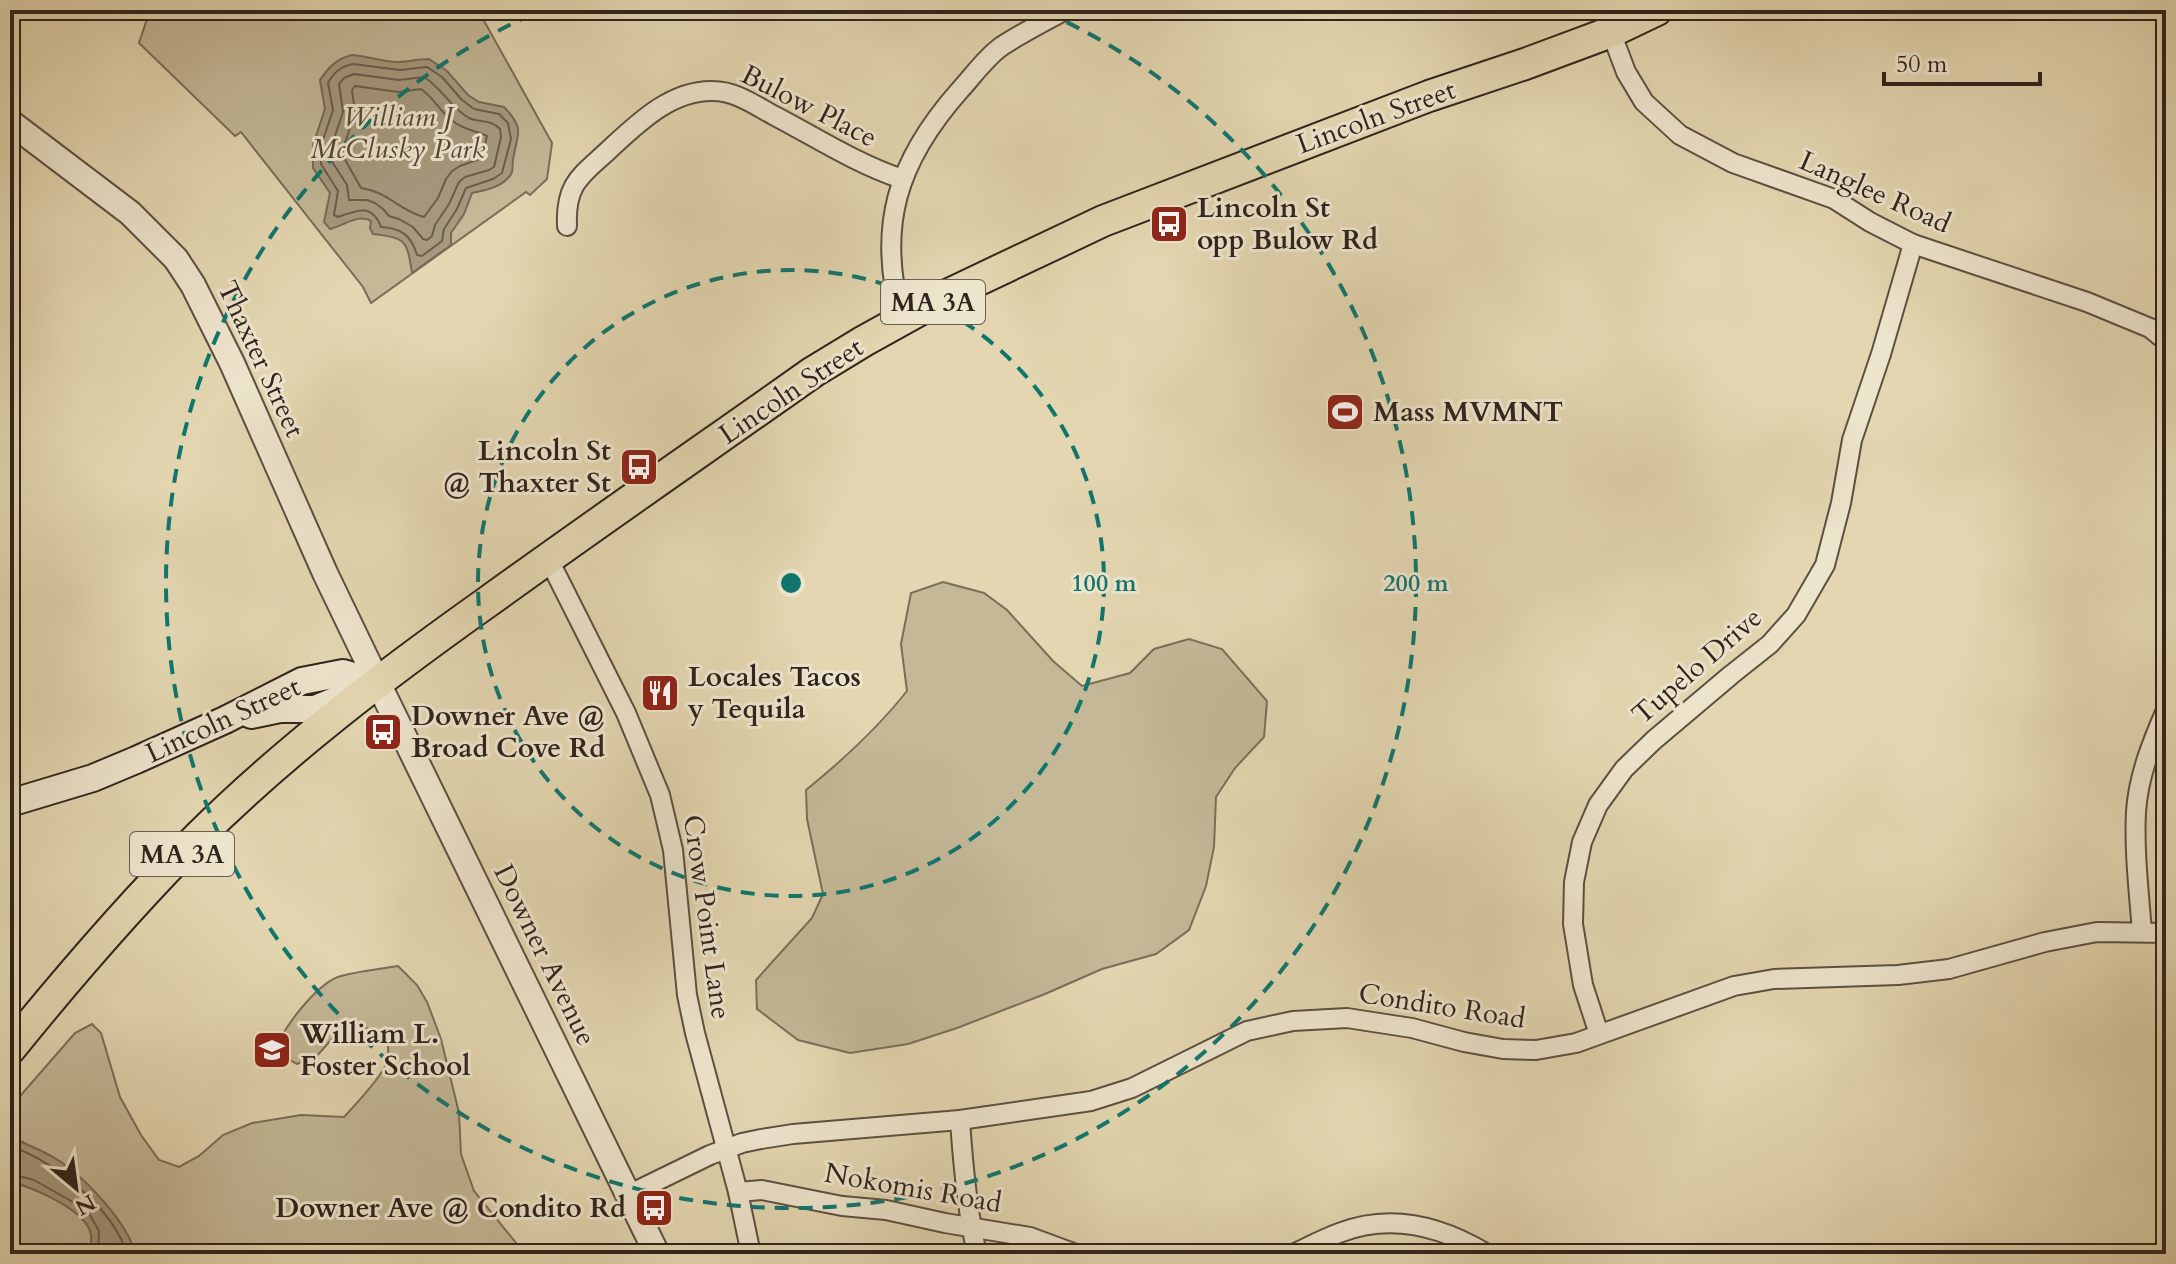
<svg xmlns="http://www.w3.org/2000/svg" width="2176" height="1264" font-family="Cardo,serif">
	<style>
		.green { fill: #c4b897; stroke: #7a6e5a; stroke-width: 2 }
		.water { fill: #a6997e; stroke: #766a58; stroke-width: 2 }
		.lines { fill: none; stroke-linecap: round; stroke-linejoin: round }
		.shore { stroke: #6a5e4e; stroke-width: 2 }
		.minor-casing { stroke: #5c5042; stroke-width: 22 }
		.tertiary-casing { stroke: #5c5042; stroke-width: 28 }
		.secondary-casing { stroke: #2f241e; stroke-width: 30 }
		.primary-casing { stroke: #2f241e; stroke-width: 34 }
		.minor { stroke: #ede4cc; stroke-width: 18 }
		.tertiary { stroke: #ede4cc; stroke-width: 24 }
		.secondary { stroke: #ede4cc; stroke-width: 26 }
		.primary { stroke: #e3d6b0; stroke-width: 30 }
		.ring { fill: none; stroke: #0f766e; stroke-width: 4; stroke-dasharray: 14 10 }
		.labels { text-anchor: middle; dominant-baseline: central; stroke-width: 6; stroke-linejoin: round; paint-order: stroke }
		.shield { fill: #ede4cc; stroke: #685e52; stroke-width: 2 }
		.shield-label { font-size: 26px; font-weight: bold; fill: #2f241e }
		.street-label { font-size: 28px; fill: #2f241e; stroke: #ede4cc }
		.park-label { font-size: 28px; font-style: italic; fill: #54493c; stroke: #ede4cc }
		.poi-label { font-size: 28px; font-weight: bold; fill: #2f241e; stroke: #ede4cc; text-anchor: start }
		.centre { fill: #0f766e; stroke: #ede4cc; stroke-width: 4 }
		.ring-label { font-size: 24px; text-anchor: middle; font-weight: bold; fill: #0f766e; stroke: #ede4cc; stroke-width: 6; stroke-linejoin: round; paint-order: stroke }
	</style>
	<rect width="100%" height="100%" fill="#e3d6b0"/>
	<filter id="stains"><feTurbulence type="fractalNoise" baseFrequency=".0025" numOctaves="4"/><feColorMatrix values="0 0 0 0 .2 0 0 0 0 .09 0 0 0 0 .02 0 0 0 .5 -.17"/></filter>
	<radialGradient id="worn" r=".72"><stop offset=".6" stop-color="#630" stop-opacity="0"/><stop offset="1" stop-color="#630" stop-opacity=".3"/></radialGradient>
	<g class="green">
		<path d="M150 10H478L552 143 547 179 530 195 526 192 371 303 363 287 241 132 235 136 139 43Z"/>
		<path d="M943 582 984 593 1007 610 1053 661 1082 686 1130 673 1154 649 1189 639 1222 649 1267 701 1264 737 1235 768 1216 797 1214 847 1206 886 1189 930 1156 954 1102 969 1045 994 957 1028 908 1044 850 1053 798 1040 757 1009 756 980 812 918 823 894 807 819 806 790C843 760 877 729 907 691L901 644 911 593Z"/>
		<path d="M398 966 417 985 427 1002 441 1039 459 1113 461 1154 474 1191 525 1254H135L133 1247 23 1142 10 1138V1110L20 1096 75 1033 92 1024 101 1033 120 1097 141 1135 159 1160 179 1167 199 1156 223 1135 252 1123 301 1115 344 1117C355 1105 382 1077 387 1062 390 1052 387 1041 385 1031L349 1026 337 1033 317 1056 297 1064 283 1056 280 1039C291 1019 319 982 341 976 359 971 380 969 398 966Z"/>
		<path d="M10 1182C32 1186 88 1211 91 1235 92 1241 90 1248 90 1254H10Z"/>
	</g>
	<g class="water">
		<path d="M352 55C368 56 382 62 397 62 408 62 418 59 429 59L447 71 468 95 479 102 504 107C526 130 517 133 513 160 512 167 514 173 508 178 499 188 485 190 472 193L464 214 451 233V245L412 273C407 240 406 238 373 234L370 228 371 221C358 213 344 226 330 229L324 222 330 193 313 168V145L325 109 320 80C329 67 336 59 352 55Z"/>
		<path d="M10 1138C27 1144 46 1152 61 1162 86 1179 129 1224 135 1254H90C90 1248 92 1241 91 1235 88 1211 32 1186 10 1182Z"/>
	</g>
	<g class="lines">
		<g class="shore">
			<path d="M353 64 400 70 427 67 442 77 462 100 474 109 499 114 508 123 511 139 502 173 493 179 466 188 457 209 444 229 442 241 422 256 417 255C411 235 401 228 381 227 372 203 357 210 338 217L334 215 338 191 321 164V146L333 110 328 83C334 72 341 66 353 64Z"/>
			<path d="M354 74 399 80 424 77C442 88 451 108 469 118 480 123 491 119 500 129L501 137 494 167 489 170 465 177 459 182 449 204 435 225 432 236 427 240 423 239 413 227 399 219 389 216 383 209 375 203 367 200H349L347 185 331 160V148L343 112 339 84 344 78Z"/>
			<path d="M355 86 398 92 421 89C433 97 439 110 450 119 463 130 474 130 487 136L482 158 460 166 452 171 446 179 438 198 424 217C400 211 387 191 361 188L343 156V149L355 113 352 90Z"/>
			<path d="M10 1146C54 1161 113 1208 127 1254"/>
			<path d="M10 1174 34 1180 87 1210 99 1231 98 1254"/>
		</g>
		<defs>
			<g id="minor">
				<path d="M1611 32 1626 72 1644 102 1680 135 1733 163 1834 199 1870 222 1913 244 2087 302 2150 328 2166 341"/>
				<path d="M567 226C565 181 583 175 613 146 641 120 673 90 713 91 736 91 756 106 775 116 817 138 857 164 902 179"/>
				<path d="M902 320C876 227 897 161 960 90 973 76 986 57 1002 46 1022 33 1045 21 1066 10"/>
				<path d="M548 558 626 713 660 795 673 850 687 995 695 1033 738 1192 751 1254"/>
				<path d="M2142 932C2139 892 2134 852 2136 812 2138 777 2152 742 2166 710"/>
				<path d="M1599 1034 1583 985 1573 924 1574 882 1582 842 1598 805 1624 769 1654 740 1731 675 1770 644 1796 615 1825 565 1841 503 1852 440 1881 354 1913 244"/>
				<path d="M960 1120C963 1166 967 1210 977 1254"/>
				<path d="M738 1192 762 1190 842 1206 886 1210 945 1223 1030 1237 1076 1254"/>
				<path d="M628 1195 710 1155 742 1143 761 1139 793 1134 960 1120 1091 1101 1132 1088 1247 1031 1293 1021 1347 1018 1412 1028 1464 1042 1503 1049 1536 1050 1576 1043 1734 986 1774 979 1898 975 1949 969 2045 942 2097 932 2166 933"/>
				<path d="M1293 1254C1308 1247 1323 1239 1339 1233 1390 1213 1441 1226 1487 1254"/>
			</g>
			<path id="tertiary" d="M10 122 130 213 176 259 193 285 232 363 325 573 378 683 657 1254"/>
			<g id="secondary">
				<path d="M251 715 280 709H315L356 692"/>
				<path d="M10 803 93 778 136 760 225 720 302 681 343 673 378 683"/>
			</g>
			<path id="primary" d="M10 1049C70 975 132 903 199 836 287 749 386 674 486 603 594 525 704 449 813 372L864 341 947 295 1103 221 1429 96 1525 64 1611 32 1657 10"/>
		</defs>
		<use href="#minor" class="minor-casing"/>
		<use href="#tertiary" class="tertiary-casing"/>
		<use href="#secondary" class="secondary-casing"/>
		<use href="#primary" class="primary-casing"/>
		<use href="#minor" class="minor"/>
		<use href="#tertiary" class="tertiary"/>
		<use href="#secondary" class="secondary"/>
		<use href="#primary" class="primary"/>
	</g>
	<g class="ring">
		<circle cx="791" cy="583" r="313"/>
		<path d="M1045 12A625 625 0 1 1 537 12"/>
	</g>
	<defs>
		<symbol id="bus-square" viewBox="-11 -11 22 22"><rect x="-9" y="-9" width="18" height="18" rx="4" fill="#8f2418" stroke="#ede4cc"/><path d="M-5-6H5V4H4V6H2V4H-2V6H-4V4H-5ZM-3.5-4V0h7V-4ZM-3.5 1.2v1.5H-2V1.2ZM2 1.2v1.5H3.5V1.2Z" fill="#fff"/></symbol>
		<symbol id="stadium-square" viewBox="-11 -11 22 22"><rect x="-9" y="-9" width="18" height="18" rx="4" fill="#8f2418" stroke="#ede4cc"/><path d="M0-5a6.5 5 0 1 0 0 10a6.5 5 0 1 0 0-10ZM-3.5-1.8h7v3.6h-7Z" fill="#fff"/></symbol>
		<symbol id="restaurant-square" viewBox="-11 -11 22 22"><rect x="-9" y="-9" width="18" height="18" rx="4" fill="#8f2418" stroke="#ede4cc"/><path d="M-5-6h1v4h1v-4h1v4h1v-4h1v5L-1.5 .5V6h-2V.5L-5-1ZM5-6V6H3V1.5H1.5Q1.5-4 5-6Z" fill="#fff"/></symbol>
		<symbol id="school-square" viewBox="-11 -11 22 22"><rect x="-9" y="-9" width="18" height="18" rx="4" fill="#8f2418" stroke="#ede4cc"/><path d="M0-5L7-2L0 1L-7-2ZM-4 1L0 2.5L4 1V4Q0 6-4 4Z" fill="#fff"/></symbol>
	</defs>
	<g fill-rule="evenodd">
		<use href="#bus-square" x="1147" y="202" width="44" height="44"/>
		<use href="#stadium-square" x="1323" y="390" width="44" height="44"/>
		<use href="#bus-square" x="617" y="445" width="44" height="44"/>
		<use href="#restaurant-square" x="638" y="671" width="44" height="44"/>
		<use href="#bus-square" x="361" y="710" width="44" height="44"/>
		<use href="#school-square" x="250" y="1028" width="44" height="44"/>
		<use href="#bus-square" x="632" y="1186" width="44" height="44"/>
	</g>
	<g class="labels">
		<g class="shield">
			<rect x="881" y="280" width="104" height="44" rx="6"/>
			<rect x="130" y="832" width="104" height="44" rx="6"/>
		</g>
		<g class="shield-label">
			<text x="933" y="302">MA 3A</text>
			<text x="182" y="854">MA 3A</text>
		</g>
		<g class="street-label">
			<text transform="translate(809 106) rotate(27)">Bulow Place</text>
			<text transform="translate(1376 117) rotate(-20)">Lincoln Street</text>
			<text transform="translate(1875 192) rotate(24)">Langlee Road</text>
			<text transform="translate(261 359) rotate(65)">Thaxter Street</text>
			<text transform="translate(791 391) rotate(-34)">Lincoln Street</text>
			<text transform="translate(1697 666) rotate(-41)">Tupelo Drive</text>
			<text transform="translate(223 720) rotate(-25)">Lincoln Street</text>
			<text transform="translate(707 917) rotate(82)">Crow Point Lane</text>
			<text transform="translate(545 955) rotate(64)">Downer Avenue</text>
			<text transform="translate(1442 1006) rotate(9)">Condito Road</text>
			<text transform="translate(913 1188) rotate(10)">Nokomis Road</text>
		</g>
		<g class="park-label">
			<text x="398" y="117">William J<tspan x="398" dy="32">McClusky Park</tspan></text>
		</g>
		<g class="poi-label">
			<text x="1197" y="208">Lincoln St<tspan x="1197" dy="32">opp Bulow Rd</tspan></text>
			<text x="1373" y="412">Mass MVMNT</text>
			<text x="611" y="451" text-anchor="end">Lincoln St<tspan x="611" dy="32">@ Thaxter St</tspan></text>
			<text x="688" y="677">Locales Tacos<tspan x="688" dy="32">y Tequila</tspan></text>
			<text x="411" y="716">Downer Ave @<tspan x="411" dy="32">Broad Cove Rd</tspan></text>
			<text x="300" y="1034">William L.<tspan x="300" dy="32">Foster School</tspan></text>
			<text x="626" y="1208" text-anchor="end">Downer Ave @ Condito Rd</text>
		</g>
	</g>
	<circle cx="791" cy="583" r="12" class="centre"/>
	<g class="ring-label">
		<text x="1104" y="591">100 m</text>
		<text x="1416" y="591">200 m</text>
	</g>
	<rect width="2176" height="1264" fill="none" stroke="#e3d6b0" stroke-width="40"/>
	<rect x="12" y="12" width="2152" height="1240" fill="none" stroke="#2f241e" stroke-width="4"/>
	<rect x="20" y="20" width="2136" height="1224" fill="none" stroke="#2f241e" stroke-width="2"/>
	<g transform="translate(76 1188) rotate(151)" stroke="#ede4cc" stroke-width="6" paint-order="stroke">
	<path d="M0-6L14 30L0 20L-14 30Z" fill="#2f241e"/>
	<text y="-12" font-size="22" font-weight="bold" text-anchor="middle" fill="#2f241e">N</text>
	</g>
	<path d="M1884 72v12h156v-12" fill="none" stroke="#2f241e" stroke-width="4"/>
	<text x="1896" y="72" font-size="24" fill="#2f241e" stroke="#ede4cc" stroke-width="6" paint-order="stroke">50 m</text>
	<rect width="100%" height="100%" filter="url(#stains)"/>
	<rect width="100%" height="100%" fill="url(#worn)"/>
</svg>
